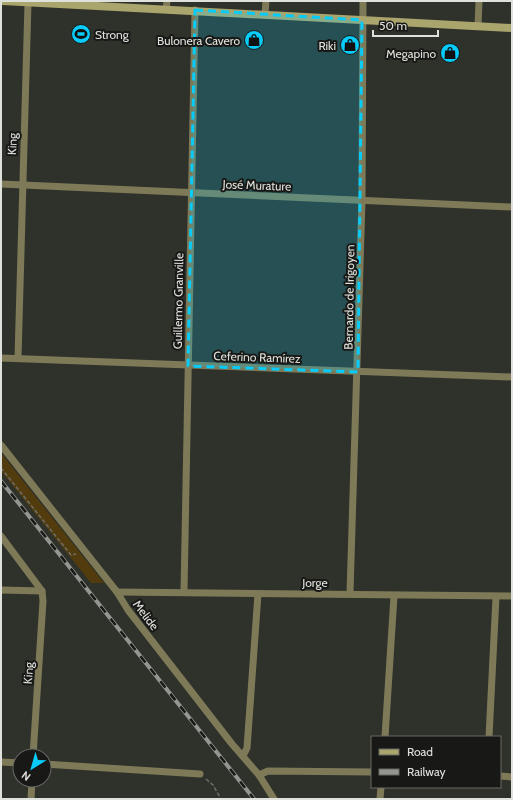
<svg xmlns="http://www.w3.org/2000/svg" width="513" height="800" font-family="Cabin,sans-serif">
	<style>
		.green { fill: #523c0e }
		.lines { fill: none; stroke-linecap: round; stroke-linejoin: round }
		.path { stroke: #6c6e68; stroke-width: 1.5; stroke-dasharray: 4 2; stroke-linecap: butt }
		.street { stroke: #7e7a58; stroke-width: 7 }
		.secondary { stroke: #aaa46d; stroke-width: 8 }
		.rail-casing { stroke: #949691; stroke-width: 4 }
		.rail { stroke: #181916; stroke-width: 2.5; stroke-dasharray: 8; stroke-linecap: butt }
		.marked { fill: #07cbf9; fill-opacity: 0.2; stroke: #07cbf9; stroke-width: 3; stroke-dasharray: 8 5; stroke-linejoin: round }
		.labels { text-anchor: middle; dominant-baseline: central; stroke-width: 4; stroke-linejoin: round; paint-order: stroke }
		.poi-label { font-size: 12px; fill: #dfe1dc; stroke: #181916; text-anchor: end }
		.street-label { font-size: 12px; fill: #dfe1dc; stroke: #181916 }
	</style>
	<rect width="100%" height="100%" fill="#2f312b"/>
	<path class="green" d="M1 453 104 583H91L1 471Z"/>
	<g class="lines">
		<g class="path">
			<path d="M1 468 71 555 76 554"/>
			<path d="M206 779 213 785 221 799"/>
		</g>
		<g class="street">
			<path d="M166 9 167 1"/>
			<path d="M265 14 266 1"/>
			<path d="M478 26 479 1"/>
			<path d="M1 184 512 207"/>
			<path d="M1 358 512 377"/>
			<path d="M18 358 28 3"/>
			<path d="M1 445 117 592 128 610 232 744 259 775 274 799"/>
			<path d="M1 536 42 591 43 601 33 756"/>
			<path d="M1 590 42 591"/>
			<path d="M117 592 512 596"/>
			<path d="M184 592 195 10"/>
			<path d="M350 593 362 200 363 1"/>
			<path d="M385 737 394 596"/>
			<path d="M489 737 496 597"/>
			<path d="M243 756 247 748 258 594"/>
			<path d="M1 762 20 763"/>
			<path d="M44 764 200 774"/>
			<path d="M259 775 268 771 372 772"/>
			<path d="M500 776 512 777"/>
			<path d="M31 799 32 780"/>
			<path d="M380 799 381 787"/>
		</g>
		<path class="secondary" d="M3 1 512 28"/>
		<defs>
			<path id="rail" d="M1 481 254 799"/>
		</defs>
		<use href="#rail" class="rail-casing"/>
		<use href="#rail" class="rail"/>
	</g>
	<path class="marked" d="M195 10 362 20 358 372 188 366Z"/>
	<defs>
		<symbol id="stadium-disc" viewBox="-11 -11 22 22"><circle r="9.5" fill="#07cbf9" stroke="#181916"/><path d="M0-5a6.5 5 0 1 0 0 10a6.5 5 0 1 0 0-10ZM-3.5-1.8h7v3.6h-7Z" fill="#111"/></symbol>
		<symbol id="shop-disc" viewBox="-11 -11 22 22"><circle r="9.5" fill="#07cbf9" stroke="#181916"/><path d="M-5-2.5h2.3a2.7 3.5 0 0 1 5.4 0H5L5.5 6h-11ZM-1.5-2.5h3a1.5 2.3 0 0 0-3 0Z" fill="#111"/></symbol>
	</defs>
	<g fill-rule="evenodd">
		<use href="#stadium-disc" x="70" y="23" width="22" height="22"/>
		<use href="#shop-disc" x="243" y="29" width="22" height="22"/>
		<use href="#shop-disc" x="339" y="34" width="22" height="22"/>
		<use href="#shop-disc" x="439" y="42" width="22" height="22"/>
	</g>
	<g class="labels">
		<g class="poi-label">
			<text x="95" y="34" text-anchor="start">Strong</text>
			<text x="240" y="40">Bulonera Cavero</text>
			<text x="336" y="45">Riki</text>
			<text x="436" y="53">Megapino</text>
		</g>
		<g class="street-label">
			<text transform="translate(12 144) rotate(-88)">King</text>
			<text transform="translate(257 185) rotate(2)">José Murature</text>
			<text transform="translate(349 297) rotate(-89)">Bernardo de Irigoyen</text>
			<text transform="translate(178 301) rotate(-89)">Guillermo Granville</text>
			<text transform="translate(257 357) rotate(2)">Ceferino Ramírez</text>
			<text x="315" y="582">Jorge</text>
			<text transform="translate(146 615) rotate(53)">Melide</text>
			<text transform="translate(28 673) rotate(-86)">King</text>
		</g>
	</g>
	<rect width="513" height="800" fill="none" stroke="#dfe1dc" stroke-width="4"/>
	<rect x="371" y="736" width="130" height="52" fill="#181916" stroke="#686965"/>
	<rect x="379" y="749" width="20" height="6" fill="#aaa46d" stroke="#686965"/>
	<text x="407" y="756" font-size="12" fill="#dfe1dc">Road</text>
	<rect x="379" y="769" width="20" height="6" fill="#949691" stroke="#686965"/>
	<text x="407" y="776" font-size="12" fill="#dfe1dc">Railway</text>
	<g transform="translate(32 768) rotate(217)"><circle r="19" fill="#181916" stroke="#686965"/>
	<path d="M0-3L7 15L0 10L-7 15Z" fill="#07cbf9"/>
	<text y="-6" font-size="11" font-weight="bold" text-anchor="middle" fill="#dfe1dc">N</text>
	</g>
	<path d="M373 30v6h65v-6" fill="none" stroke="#dfe1dc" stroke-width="2"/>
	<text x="379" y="30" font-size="12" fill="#dfe1dc" stroke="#181916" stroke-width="3" paint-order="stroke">50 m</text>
</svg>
